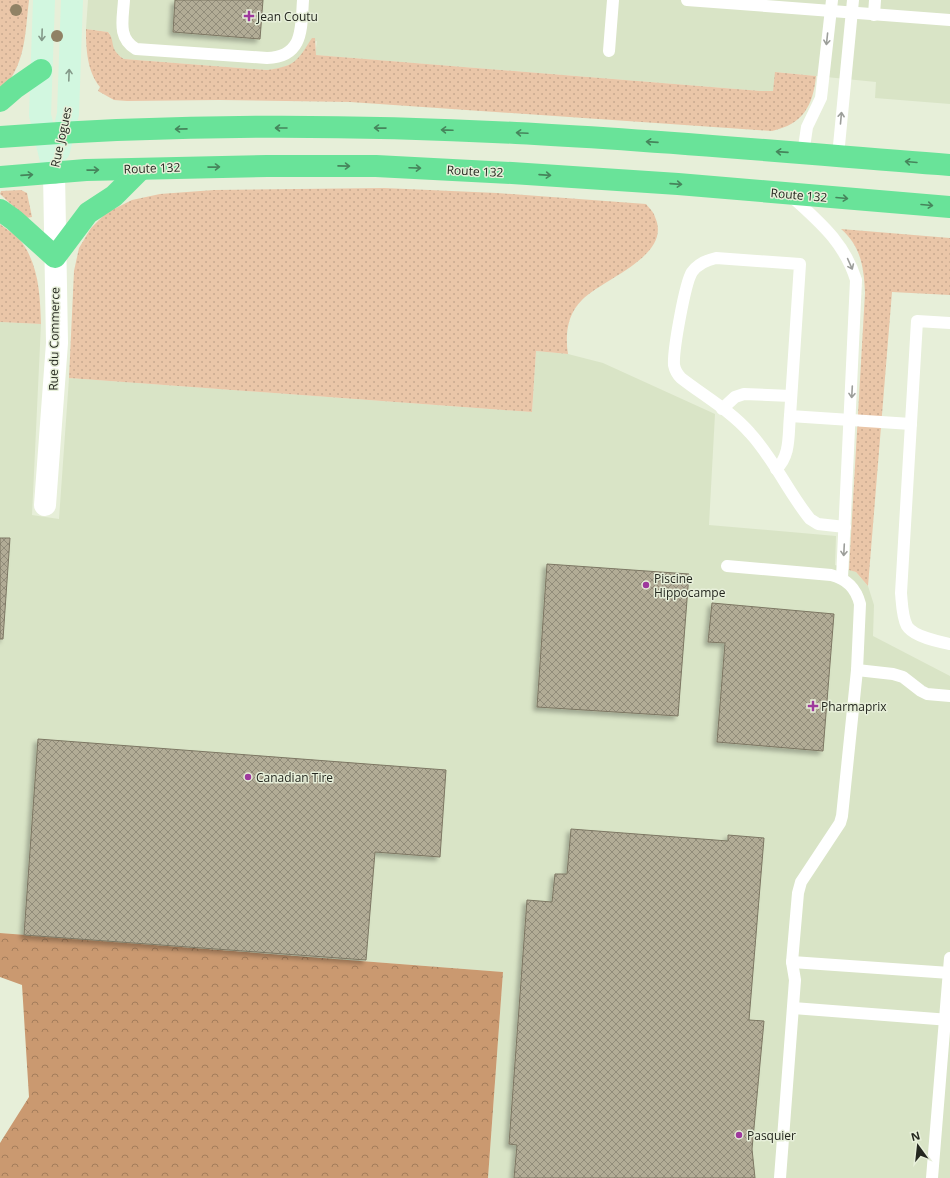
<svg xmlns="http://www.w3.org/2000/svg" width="950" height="1178" font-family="'Open Sans',sans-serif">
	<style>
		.built { fill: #d9e4c6 }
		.grass { fill: url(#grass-dots) }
		.forest { fill: url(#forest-crowns) }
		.building { fill: url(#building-cross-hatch); stroke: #7d7763; filter: url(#shadow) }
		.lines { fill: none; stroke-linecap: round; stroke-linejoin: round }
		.lane { stroke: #fff; stroke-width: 12 }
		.street { stroke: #fff; stroke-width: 22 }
		.secondary { stroke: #d2f7e0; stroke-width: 22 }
		.highway { stroke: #69e399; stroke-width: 22 }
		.tree { fill: #908265 }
		.oneway { stroke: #849989 }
		.oneway2 { stroke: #9c9e9a }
		.oneway3 { stroke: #46855c }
		.poi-dot { fill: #9e399d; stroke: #e7efd9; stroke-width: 1.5 }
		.labels { text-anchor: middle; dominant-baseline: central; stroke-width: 3; stroke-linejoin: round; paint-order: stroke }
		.poi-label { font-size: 12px; fill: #24271f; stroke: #e7efd9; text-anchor: start }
		.street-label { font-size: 12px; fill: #24271f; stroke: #e7efd9 }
	</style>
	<defs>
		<pattern id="grass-dots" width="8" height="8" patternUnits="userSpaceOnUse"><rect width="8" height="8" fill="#eac6a8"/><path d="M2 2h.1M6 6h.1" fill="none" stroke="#c9aa90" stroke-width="1.8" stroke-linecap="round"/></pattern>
		<pattern id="forest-crowns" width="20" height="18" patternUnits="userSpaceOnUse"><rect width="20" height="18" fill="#ca9970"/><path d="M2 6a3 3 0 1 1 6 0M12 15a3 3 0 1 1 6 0" fill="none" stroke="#a47d5b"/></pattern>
		<pattern id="building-cross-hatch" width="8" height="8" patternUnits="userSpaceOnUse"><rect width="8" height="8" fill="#b2ac96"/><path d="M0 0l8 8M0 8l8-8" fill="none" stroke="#918c7a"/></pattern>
		<filter id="shadow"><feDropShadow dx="-3.5" dy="3.5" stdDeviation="2" flood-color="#0004"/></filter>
	</defs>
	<rect width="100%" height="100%" fill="#e7efd9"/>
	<g class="built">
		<path d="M88 0H950V104L875 98 876 82 776 72 773 92 315 55 317 41 309 43 304 53 295 62 282 68 267 70 124 59 117 54 112 47 110 34 108 32 86 29Z"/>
		<path d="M0 322 41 324 32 515 59 519 69 378 532 412 536 351 568 354 603 363 715 414 709 525 836 536 835 565 856 572 868 586 874 605 873 636 950 676V1178H488L503 972 0 933Z"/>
	</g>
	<g class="grass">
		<path d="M0 0H29C25 33 26 67 0 91Z"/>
		<path d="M86 29 108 32C116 41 108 49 124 59L267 70C296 66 297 61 312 38H315L316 55 761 91H773L775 72 816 76C813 106 803 124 772 131L350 102 219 100 127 101 114 100 98 91 100 87C87 71 86 49 86 29Z"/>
		<path d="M384 188 497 193 646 204C649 208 654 212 655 217 673 256 602 279 582 300 567 314 565 336 568 354L536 351 532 412 69 378 74 271 79 248 91 228 106 213 132 200 160 194 214 190Z"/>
		<path d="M21 190 27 193 32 217 26 218 0 194 1 191Z"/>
		<path d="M0 224C6 229 15 234 20 240 39 264 40 295 41 324L0 322Z"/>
		<path d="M841 229 950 238V295L892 292 868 586 856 572 849 570 865 293C864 268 861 246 841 229Z"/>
	</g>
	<path class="forest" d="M0 933 503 972 488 1178H0V1143L29 1097 22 985 0 977Z"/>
	<g class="building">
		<path d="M175 0H263L260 39 173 32Z"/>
		<path d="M0 538H10L3 639H0Z"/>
		<path d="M547 564 689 574 678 716 537 707Z"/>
		<path d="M712 603 834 614 823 751 717 742 725 643 708 642Z"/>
		<path d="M38 739 446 770 440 857 375 852 366 960 24 935Z"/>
		<path d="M571 829 728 841V835L764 838 749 1020 764 1021 752 1149 755 1178H514L517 1145 509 1144 527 900 552 902 555 874H567Z"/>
	</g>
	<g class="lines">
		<g class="lane">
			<path d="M124 0C123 19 117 38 136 49L267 58C304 57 301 28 303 0"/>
			<path d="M687 0 950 20"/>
			<path d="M874 15 875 0"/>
			<path d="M609 51 613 0"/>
			<path d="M803 154 807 127 821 98 832 0"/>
			<path d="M838 156 853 0"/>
			<path d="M790 195C818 221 844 241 856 280L842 578"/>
			<path d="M950 323 917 321 901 593C902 603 902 617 907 626 913 636 939 642 950 644"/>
			<path d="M722 409 735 397 744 394 791 396"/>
			<path d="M776 469C791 456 788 434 790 416"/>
			<path d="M845 527 818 524 810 519C788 492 774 459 750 433 731 411 704 396 681 378 677 374 675 370 674 365 673 350 685 283 692 272 698 264 707 260 716 258L800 264 790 416 911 424"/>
			<path d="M727 566 831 575C847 579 856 588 860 604L857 670 842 816 840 823 801 882 798 893 792 962 795 980 780 1178"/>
			<path d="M857 670 893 674 903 677 921 691 927 694 950 696"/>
			<path d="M792 962 950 973"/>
			<path d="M793 1008 950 1020"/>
			<path d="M932 1178 950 958"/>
		</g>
		<path class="street" d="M45 505 57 343 54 173"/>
		<g class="secondary">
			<path d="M44 0 40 115 54 173"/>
			<path d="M59 151 68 114 72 0"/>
		</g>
		<g class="highway">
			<path d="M0 101 15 88 41 70"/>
			<path d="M0 137C171 124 345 124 516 133 661 140 806 154 950 165"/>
			<path d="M0 177 86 170 267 166H376L512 173 678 184 950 207"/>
			<path d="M0 210 14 220 55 257 88 213 114 196 141 169"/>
		</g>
	</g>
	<g class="tree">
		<circle cx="16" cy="10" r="6"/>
		<circle cx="57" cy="36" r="6"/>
	</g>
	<defs><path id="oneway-shaft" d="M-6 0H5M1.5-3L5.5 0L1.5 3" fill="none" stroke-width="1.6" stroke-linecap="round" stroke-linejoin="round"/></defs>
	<g class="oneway">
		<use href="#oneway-shaft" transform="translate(42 35) rotate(92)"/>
		<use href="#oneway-shaft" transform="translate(69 75) rotate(-88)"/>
	</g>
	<g class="oneway2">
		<use href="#oneway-shaft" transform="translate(827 39) rotate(96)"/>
		<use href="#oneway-shaft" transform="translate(841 118) rotate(-85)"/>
		<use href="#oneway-shaft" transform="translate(850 264) rotate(66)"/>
		<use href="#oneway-shaft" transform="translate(852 392) rotate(93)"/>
		<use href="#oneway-shaft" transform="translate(844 550) rotate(93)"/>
	</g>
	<g class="oneway3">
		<use href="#oneway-shaft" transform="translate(281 128) rotate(180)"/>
		<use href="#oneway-shaft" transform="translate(380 128) rotate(-179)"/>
		<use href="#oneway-shaft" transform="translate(181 129) rotate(179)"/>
		<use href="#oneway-shaft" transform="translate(447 130) rotate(-178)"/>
		<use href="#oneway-shaft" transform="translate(522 133) rotate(-177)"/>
		<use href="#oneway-shaft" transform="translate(652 142) rotate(-176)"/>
		<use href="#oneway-shaft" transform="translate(782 152) rotate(-176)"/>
		<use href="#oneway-shaft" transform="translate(911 162) rotate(-175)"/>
		<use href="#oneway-shaft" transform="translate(344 166) rotate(1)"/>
		<use href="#oneway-shaft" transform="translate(214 167) rotate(-1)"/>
		<use href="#oneway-shaft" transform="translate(415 168) rotate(2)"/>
		<use href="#oneway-shaft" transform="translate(93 170) rotate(-1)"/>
		<use href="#oneway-shaft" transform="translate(27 175) rotate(-4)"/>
		<use href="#oneway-shaft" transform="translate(545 175) rotate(4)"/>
		<use href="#oneway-shaft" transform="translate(676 184) rotate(4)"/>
		<use href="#oneway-shaft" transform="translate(842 198) rotate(5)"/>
		<use href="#oneway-shaft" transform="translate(927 205) rotate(5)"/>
	</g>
	<g class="poi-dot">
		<path d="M247 10h4v4h4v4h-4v4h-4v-4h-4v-4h4z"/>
		<circle cx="646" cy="585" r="4"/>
		<path d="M811 700h4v4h4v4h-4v4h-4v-4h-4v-4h4z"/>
		<circle cx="248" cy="777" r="4"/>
		<circle cx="739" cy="1135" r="4"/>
	</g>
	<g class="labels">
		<g class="poi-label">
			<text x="257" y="16">Jean Coutu</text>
			<text x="654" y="578">Piscine<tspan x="654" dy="14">Hippocampe</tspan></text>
			<text x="821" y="706">Pharmaprix</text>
			<text x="256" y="777">Canadian Tire</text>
			<text x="747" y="1135">Pasquier</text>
		</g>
		<g class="street-label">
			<text transform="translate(61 137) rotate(-78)">Rue Jogues</text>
			<text transform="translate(152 168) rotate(-2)">Route 132</text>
			<text transform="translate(475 171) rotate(3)">Route 132</text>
			<text transform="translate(799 195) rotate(5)">Route 132</text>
			<text transform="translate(54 339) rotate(-89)">Rue du Commerce</text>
		</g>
	</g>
	<g transform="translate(918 1146) rotate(345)" stroke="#e7efd9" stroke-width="3" paint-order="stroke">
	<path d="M0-3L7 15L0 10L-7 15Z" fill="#24271f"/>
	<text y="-6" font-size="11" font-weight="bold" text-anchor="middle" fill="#24271f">N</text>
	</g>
</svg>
